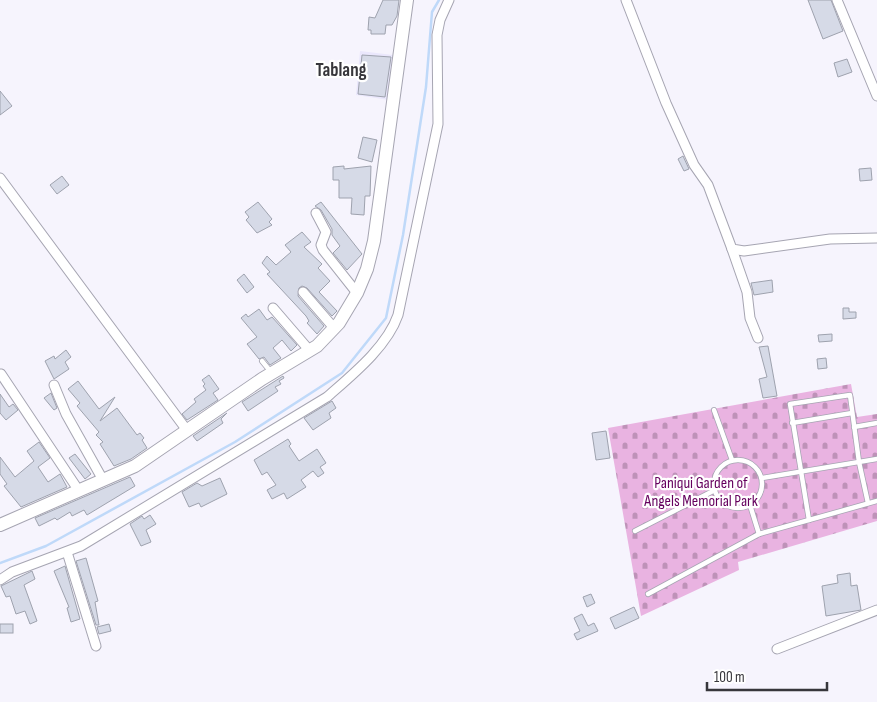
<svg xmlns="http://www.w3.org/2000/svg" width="877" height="702" font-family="'Sofia Sans Condensed',sans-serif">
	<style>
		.built { fill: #eae7fc }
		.cemetery { fill: url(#cemetery-stones) }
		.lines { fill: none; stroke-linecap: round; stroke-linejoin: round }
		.stream { stroke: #bfd9f9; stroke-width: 2.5 }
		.building { fill: #d6dae7; stroke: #9ea2ae }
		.lane-casing { stroke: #a6a5b2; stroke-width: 6 }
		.street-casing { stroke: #a6a5b2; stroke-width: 11 }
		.secondary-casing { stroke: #a6a5b2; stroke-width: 14 }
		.lane { stroke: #fff; stroke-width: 4.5 }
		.street { stroke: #fff; stroke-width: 9 }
		.secondary { stroke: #fff; stroke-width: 12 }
		.labels { text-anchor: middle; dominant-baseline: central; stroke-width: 4.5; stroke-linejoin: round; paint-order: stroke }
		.park-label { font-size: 16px; fill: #65005e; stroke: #fff }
		.quarter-label { font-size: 19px; font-weight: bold; fill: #37363b; stroke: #fff }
	</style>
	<defs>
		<pattern id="cemetery-stones" width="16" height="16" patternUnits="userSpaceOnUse" patternTransform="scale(1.25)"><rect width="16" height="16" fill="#e9b3e1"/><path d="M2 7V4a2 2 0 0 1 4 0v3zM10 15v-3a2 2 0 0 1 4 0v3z" fill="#be92b8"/></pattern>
	</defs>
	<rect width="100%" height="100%" fill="#f6f4fd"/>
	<path class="built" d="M360 51 393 55 389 100 356 95Z"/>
	<path class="cemetery" d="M851 384 857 417 877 414V521L738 562 739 570 641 616 608 428Z"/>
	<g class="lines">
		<path class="stream" d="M0 563 46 546 235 442 342 373 386 318 403 235 426 87 432 12 439 0"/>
	</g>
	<g class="building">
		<path d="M383 0H399L397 16 392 25H386L385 34H371V30H368L369 17 375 18Z"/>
		<path d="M808 0H831L843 31 823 39Z"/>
		<path d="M362 55 391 57 385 97 358 94Z"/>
		<path d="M847 59 852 72 838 77 834 63Z"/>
		<path d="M0 91 12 106 0 115Z"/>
		<path d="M363 137 377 140 372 162 358 158Z"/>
		<path d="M683 156 689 169 684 171 678 159Z"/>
		<path d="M344 166V169L371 166 370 196H365L364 215 351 214 352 198H339V180H333V167Z"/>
		<path d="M871 168 872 180 860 181 859 169Z"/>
		<path d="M62 176 69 185 57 194 50 185Z"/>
		<path d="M258 202 272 219 269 222 272 225 257 233 246 220 249 217 245 212Z"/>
		<path d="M321 202 362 254 347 270 333 253 340 246 332 235V229L321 210 315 206Z"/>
		<path d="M302 232 311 242 304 247 322 264 318 268 330 281 319 292 337 311 332 316 307 288 302 286 299 288 298 296 324 326 317 334 307 323 309 321 306 316 267 274 270 272 262 263 267 256 276 265 291 252 285 245Z"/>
		<path d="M244 274 254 287 247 293 237 280Z"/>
		<path d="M772 280 773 292 754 295 751 283Z"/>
		<path d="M843 308H849V312H856V318L843 319Z"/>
		<path d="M259 309 267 320 272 317 297 345 291 351 282 340 273 348 281 358 270 365 264 357 259 359 247 344 257 337 241 318 246 314 248 317Z"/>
		<path d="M832 334V341L819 342 818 335Z"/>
		<path d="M768 346 777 396 763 398 759 379 767 377 759 347Z"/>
		<path d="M66 350 71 357 65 362 69 369 54 379 45 361 54 356 55 359Z"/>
		<path d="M826 358 827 368 818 369 817 359Z"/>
		<path d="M209 375 219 389 213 393 218 400 187 420 182 414 196 402 194 399 206 390 203 386 205 384 202 380Z"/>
		<path d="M283 376 284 378 279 381 281 384 275 387 278 391 248 411 242 402Z"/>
		<path d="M78 381 99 409 115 397 100 421 117 408 137 435 140 433 144 438 142 440 147 448 131 459 114 466 100 444 103 442 96 435 99 432 77 406 80 403 68 389Z"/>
		<path d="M51 393 57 408 54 410 44 398Z"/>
		<path d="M0 394 9 407 13 404 18 410 6 420 0 413Z"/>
		<path d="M332 401 336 408 329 413 331 418 313 430 304 418Z"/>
		<path d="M227 413 221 419 223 423 197 441 193 436Z"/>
		<path d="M606 431 610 458 596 460 592 433Z"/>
		<path d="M288 439 291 444 289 446 299 461 317 449 326 463 320 467 324 473 318 477 313 471 301 480 306 487 287 499 284 493 272 499 267 490 276 485 267 472 262 475 254 460Z"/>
		<path d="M39 442 50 458 38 467 48 482 60 474 67 487 21 507 4 486 7 484 0 474V457L15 477 34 461 27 451Z"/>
		<path d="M75 454 91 474 85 479 69 458Z"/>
		<path d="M130 477 135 486 87 515 84 510 72 516 70 512 57 520 55 518 39 526 35 518Z"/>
		<path d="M220 478 227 494 201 507 199 503 189 507 182 492 197 483 202 486Z"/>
		<path d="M150 515 156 524 146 530 151 542 141 546 130 524 142 516 144 519Z"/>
		<path d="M86 558 98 601 95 602 99 625H96L76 561Z"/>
		<path d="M65 566 80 619 71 622 67 608 69 607 54 571Z"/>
		<path d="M32 571 35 579 24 585 37 621 30 624 25 611 16 614 10 596 6 597 1 586Z"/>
		<path d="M850 573 851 586 857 585 861 610 826 616 822 586 838 583 837 575Z"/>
		<path d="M591 594 595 603 587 607 583 597Z"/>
		<path d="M634 607 639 618 615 629 610 618Z"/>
		<path d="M582 614 588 626 594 623 598 631 577 640 574 634 580 631 574 618Z"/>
		<rect x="0" y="624" width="13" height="9"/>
		<path d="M109 624 111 631 99 634 97 627Z"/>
	</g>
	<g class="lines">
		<defs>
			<g id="lane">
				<path d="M262 361 271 372"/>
				<path d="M714 410 732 460"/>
				<path d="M792 423 852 413"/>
				<path d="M854 427 877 423"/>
				<circle cx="738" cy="484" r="24"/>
				<path d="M762 478 877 459"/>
				<path d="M750 505 759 534"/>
				<path d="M809 520 790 404 850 395 859 462 868 503"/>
				<path d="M635 531 715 490"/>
				<path d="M648 594 759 534 877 501"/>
			</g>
			<g id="street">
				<path d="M626 0 666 103 694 165 708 185 732 249 744 251 830 239 877 238"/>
				<path d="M837 0 877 96"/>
				<path d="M0 178 186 429"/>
				<path d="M316 213 326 232 321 245 323 250 357 293"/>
				<path d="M732 249 747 292 750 318 758 338"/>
				<path d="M303 292 334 328"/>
				<path d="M273 308 310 351"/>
				<path d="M1 374 79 491"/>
				<path d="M54 385 66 414 103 480"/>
				<path d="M67 552 96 646"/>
				<path d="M0 580 12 572 81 546 327 397C352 375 387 347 398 315L438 124 437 35 440 20 449 0"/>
				<path d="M777 649 877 610"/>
			</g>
			<path id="secondary" d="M0 525 135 466 262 379 317 346 339 323 357 293 367 269 374 241 407 0"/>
		</defs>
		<use href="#lane" class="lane-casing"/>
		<use href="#street" class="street-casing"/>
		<use href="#secondary" class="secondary-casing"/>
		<use href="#lane" class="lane"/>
		<use href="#street" class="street"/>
		<use href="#secondary" class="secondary"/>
	</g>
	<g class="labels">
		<g class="park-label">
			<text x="701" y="483">Paniqui Garden of<tspan x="701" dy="18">Angels Memorial Park</tspan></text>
		</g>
		<g class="quarter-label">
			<text x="341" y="70">Tablang</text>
		</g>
	</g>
	<path d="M707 682v8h120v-8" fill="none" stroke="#37363b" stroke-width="2.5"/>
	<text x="714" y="682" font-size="15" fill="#37363b" stroke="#ffffff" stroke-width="4" paint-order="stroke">100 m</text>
</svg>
